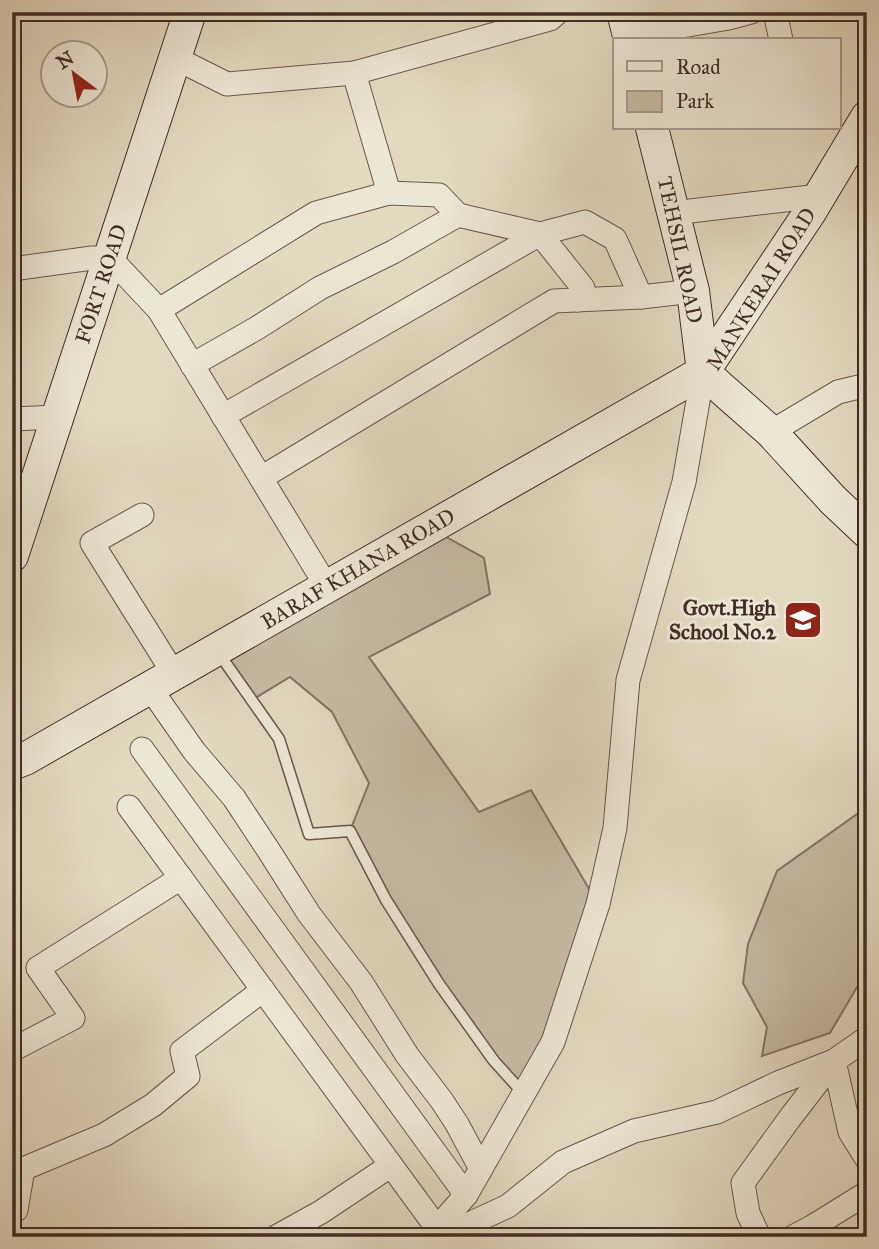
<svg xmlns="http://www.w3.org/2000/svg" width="879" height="1249" font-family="'IM FELL Great Primer',serif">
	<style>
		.green { fill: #c6bca5; stroke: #837466; stroke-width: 2 }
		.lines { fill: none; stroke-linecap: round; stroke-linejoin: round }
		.lane-casing { stroke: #68584c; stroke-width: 13 }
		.street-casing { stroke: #68584c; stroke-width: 25 }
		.secondary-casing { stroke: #402d26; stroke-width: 34 }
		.lane { stroke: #ece6d5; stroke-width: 10 }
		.street { stroke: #ece6d5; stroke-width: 23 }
		.secondary { stroke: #ece6d5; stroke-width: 32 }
		.labels { text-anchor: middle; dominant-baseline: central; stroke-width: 6; stroke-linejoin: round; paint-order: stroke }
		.street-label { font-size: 21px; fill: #402d26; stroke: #ece6d5 }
		.poi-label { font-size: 21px; font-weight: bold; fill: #402d26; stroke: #ece6d5; text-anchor: end }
	</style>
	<rect width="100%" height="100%" fill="#e2d9bf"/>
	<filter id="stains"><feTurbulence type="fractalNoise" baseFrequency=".00286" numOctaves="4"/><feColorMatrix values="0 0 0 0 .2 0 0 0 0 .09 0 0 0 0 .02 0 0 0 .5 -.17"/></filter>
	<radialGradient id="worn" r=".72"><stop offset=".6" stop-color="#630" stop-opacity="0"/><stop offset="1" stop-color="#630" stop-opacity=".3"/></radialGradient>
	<g class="green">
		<path d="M430 528 484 558 490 594 369 657 479 812 531 790 598 904 524 1094 439 984 350 831 369 783 332 712 290 677 252 700 216 650Z"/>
		<path d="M867 807V961L860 982 830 1033 762 1056 767 1027 743 983 748 944 777 871Z"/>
	</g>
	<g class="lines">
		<defs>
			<path id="lane" d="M218 652 279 739 309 834 350 831 386 900 439 984 494 1061 524 1094"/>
			<g id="street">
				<path d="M775 12 781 40"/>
				<path d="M629 35 729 18 751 12"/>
				<path d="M175 58 227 84 354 73 550 19 558 12"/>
				<path d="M354 73 389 193"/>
				<path d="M673 213 819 196"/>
				<path d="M458 215 540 234 583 288 577 300"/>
				<path d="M12 269 92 258H110L159 310 327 587"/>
				<path d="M159 310 316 213 389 193 439 195 458 215 393 252 320 288 257 328 192 365"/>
				<path d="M223 416 540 234 585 222 615 239 641 297"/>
				<path d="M12 419 58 417"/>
				<path d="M771 432 838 392 867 385"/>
				<path d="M261 478 554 301 641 297 693 291"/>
				<path d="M142 515 92 543 174 674"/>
				<path d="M150 688 194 751 234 798 269 851 309 914 361 982 407 1055 442 1101 457 1124 481 1169"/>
				<path d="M142 749 466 1195"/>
				<path d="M129 807 437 1228"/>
				<path d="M12 1050 73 1018 38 968 181 878"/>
				<path d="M12 1212 16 1210 23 1169 104 1135 153 1105 188 1076 182 1051 263 990"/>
				<path d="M276 1237 321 1212 390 1166"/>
				<path d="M429 1237 466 1195 553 1042 598 904 615 828 628 680 684 482 703 372"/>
				<path d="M441 1237 508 1206 563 1162 634 1131 717 1112 778 1083 834 1061 850 1132 867 1159"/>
				<path d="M759 1237 748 1213 743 1183 790 1118 834 1061 867 1038"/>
				<path d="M793 1237 812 1227 867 1193"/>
			</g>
			<g id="secondary">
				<path d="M623 12 630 40"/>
				<path d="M652 128 693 291 703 372"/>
				<path d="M703 372 771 432 833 500 867 532"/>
				<path d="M12 556 190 12"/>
				<path d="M12 764 25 759 703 372 810 212 867 117"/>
			</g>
		</defs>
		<use href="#lane" class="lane-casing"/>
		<use href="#street" class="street-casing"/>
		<use href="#secondary" class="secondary-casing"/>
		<use href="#lane" class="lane"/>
		<use href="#street" class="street"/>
		<use href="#secondary" class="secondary"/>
	</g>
	<defs>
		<symbol id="school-square" viewBox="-11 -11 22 22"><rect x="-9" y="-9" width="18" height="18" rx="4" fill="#8f2418" stroke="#ece6d5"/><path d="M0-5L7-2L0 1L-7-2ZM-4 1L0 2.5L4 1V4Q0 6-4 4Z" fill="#fff"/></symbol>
	</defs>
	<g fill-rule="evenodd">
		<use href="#school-square" x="781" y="598" width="44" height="44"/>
	</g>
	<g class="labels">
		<g class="street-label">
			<text transform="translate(680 250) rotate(78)">TEHSIL ROAD</text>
			<text transform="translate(101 284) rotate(-72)">FORT ROAD</text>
			<text transform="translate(761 289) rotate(-58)">MANKERAI ROAD</text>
			<text transform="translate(358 569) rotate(-30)">BARAF KHANA ROAD</text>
		</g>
		<g class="poi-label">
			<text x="776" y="608">Govt.High<tspan x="776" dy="24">School No.2</tspan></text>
		</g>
	</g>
	<rect width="879" height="1249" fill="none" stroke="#e2d9bf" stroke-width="42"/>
	<rect x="14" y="14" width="851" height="1221" fill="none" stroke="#402d26" stroke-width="3.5"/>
	<rect x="21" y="21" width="837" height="1207" fill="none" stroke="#402d26" stroke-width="2"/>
	<rect x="613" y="38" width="228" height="91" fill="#ece6d5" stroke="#a79c8f" stroke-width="2"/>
	<rect x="627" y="61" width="35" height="10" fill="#ece6d5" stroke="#a79c8f" stroke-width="2"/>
	<text x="676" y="74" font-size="21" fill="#402d26">Road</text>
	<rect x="627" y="91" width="35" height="21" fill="#c6bca5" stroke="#a79c8f" stroke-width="2"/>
	<text x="676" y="108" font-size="21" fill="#402d26">Park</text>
	<g transform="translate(74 74) rotate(328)"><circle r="33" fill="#ece6d5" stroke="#a79c8f" stroke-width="2"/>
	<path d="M0-5L12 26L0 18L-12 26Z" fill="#8f2418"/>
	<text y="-10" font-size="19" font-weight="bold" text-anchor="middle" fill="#402d26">N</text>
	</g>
	<rect width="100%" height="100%" filter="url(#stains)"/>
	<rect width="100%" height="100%" fill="url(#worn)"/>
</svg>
